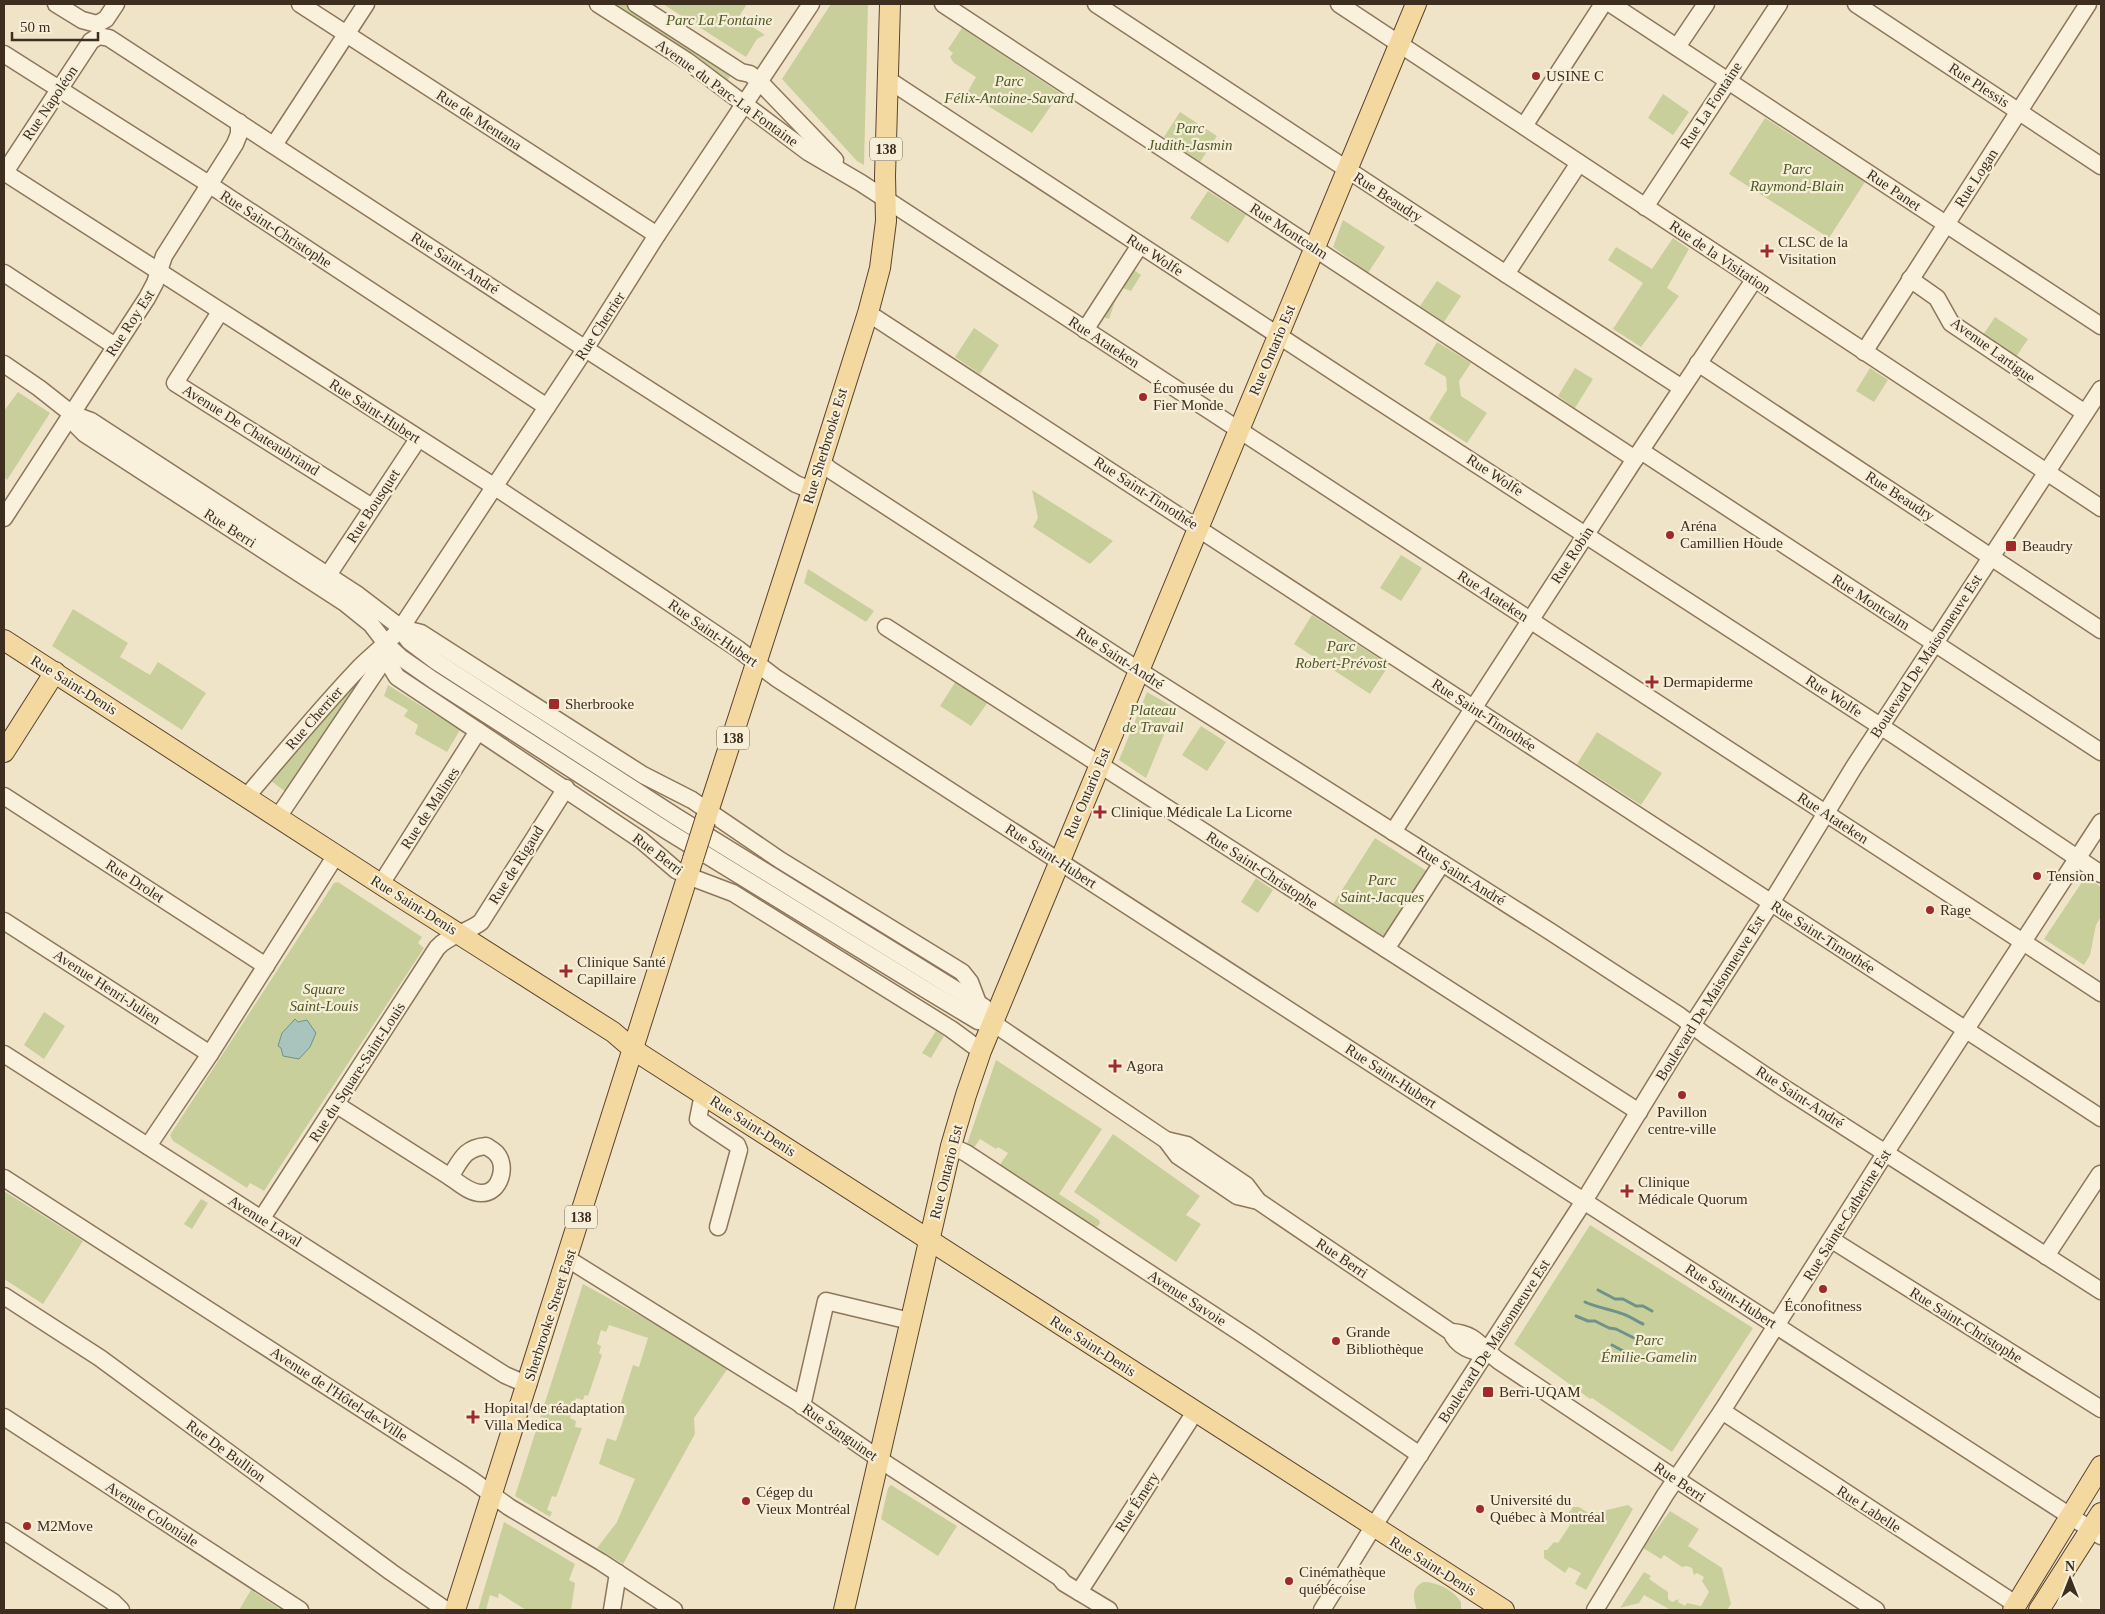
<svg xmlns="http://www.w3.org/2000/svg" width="2105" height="1614" font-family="'Times New Roman',serif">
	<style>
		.green { fill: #c9cf9b }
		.water { fill: #a9c4bc; stroke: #6f938a }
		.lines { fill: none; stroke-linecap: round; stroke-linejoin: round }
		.stream { stroke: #6f938a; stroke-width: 3 }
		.minor-casing { stroke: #8d765c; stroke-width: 19 }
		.major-casing { stroke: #5b4430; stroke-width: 22 }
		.minor { stroke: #faf1dc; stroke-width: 16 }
		.major { stroke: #f3d9a0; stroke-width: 20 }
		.major-bridge-casing { stroke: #5b4430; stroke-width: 22; stroke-linecap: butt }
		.major-bridge { stroke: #f3d9a0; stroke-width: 20 }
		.poi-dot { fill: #9e2a2b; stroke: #f7eed8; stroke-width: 2 }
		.labels { text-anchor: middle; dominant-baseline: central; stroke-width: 4.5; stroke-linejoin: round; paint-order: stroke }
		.shield { fill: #f7eed8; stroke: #756857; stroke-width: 1 }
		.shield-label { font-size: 14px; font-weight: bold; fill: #3d2e20 }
		.park-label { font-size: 15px; font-style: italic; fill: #4d5a26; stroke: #f7eed8 }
		.poi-label { font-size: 15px; fill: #3d2e20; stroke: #f7eed8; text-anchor: start }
		.street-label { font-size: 15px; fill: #3d2e20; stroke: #f7eed8 }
	</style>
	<rect width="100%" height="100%" fill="#f0e4c8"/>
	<g class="green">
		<path d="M613 4H628L732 73 727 81Z"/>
		<path d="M663 4H747L738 18 765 35 757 39 746 57Z"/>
		<path d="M831 4H868L864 165 857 161 782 79Z"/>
		<path d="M962 28 1060 93 1032 133 967 93 976 77 954 63 950 57 953 53 948 49Z"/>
		<path d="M1663 94 1689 112 1673 135 1648 118Z"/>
		<path d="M1180 112 1217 136 1200 162 1164 137Z"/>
		<path d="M1765 118 1865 182 1829 238 1729 174Z"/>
		<path d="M1208 191 1246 215 1228 243 1190 218Z"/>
		<path d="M1343 220 1385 247 1368 273 1333 247Z"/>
		<path d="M1673 238 1689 249 1667 288 1679 296 1641 347 1613 329 1643 283 1608 260 1616 247 1652 269Z"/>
		<path d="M1130 267 1141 275 1131 291 1120 287 1109 319 1100 316Z"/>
		<path d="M1437 281 1461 296 1444 322 1420 306Z"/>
		<path d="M1995 317 2028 339 2014 360 1981 338Z"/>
		<path d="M974 328 999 345 980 374 955 357Z"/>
		<path d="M1437 342 1471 363 1459 381 1461 396 1487 413 1467 443 1429 419 1447 390 1446 377 1424 364Z"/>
		<path d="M1575 368 1593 379 1575 408 1558 396Z"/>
		<path d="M1870 368 1888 380 1874 402 1856 391Z"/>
		<path d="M18 392 50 413 7 480 4 477V411Z"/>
		<path d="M1032 490 1113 541 1090 564 1033 527 1038 518Z"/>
		<path d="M1401 555 1422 568 1401 601 1380 588Z"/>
		<path d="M808 569 874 611 866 622 804 583Z"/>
		<path d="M73 609 128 643 120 657 150 675 158 662 206 693 182 730 52 646Z"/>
		<path d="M1312 615 1389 665 1370 694 1294 644Z"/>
		<path d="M956 681 988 702 971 726 940 706Z"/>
		<path d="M355 683 357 684 353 691 286 792 271 781Z"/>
		<path d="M388 685 460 730 447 752 415 734 418 725 404 716 408 710 384 696Z"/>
		<path d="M1147 692 1175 708 1146 778 1119 760Z"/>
		<path d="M1201 726 1226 742 1207 771 1182 755Z"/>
		<path d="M1597 732 1662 773 1641 805 1577 764Z"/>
		<path d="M1375 838 1430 873 1388 939 1333 904Z"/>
		<path d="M1256 878 1273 890 1258 913 1241 902Z"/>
		<path d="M2088 878 2101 887V916L2096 925 2090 955 2084 965 2044 939 2084 879Z"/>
		<path d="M338 882 422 937 418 943 424 948 264 1191 250 1183 247 1188 173 1141 170 1135 334 883Z"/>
		<path d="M44 1012 65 1026 44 1059 24 1045Z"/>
		<path d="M936 1031 944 1036 931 1058 922 1053Z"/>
		<path d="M996 1060 1102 1129 1059 1194 1099 1220 1100 1223 1098 1226 1093 1227 999 1166 1008 1153 998 1147 996 1149 980 1139 973 1149 967 1144Z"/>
		<path d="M1113 1134 1200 1196 1186 1215 1201 1224 1176 1262 1074 1192Z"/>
		<path d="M4 1191 83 1241 43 1304 4 1279Z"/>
		<path d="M201 1199 208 1203 192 1229 184 1224Z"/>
		<path d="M1590 1225 1753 1328 1672 1452 1592 1398 1590 1399 1514 1344Z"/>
		<path d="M583 1284 730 1365 694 1418 695 1434 623 1564 597 1548 617 1522 635 1479 599 1464 607 1438 616 1441 627 1409 620 1406 633 1365 639 1367 648 1338 609 1325 606 1332 601 1330 597 1344 601 1346 599 1353 602 1355 588 1396 585 1395 583 1400 576 1398 570 1418 576 1421 575 1427 582 1428 556 1497 552 1496 547 1510 552 1512 550 1517 515 1496Z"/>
		<path d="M891 1485 957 1526 938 1556 881 1519 888 1488Z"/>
		<path d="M1628 1505 1633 1509 1586 1590 1575 1584 1581 1573 1569 1567 1565 1573 1544 1558V1550H1547L1554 1542 1558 1543 1570 1525 1566 1522 1571 1515 1569 1513 1573 1507H1579L1590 1514Z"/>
		<path d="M1670 1511 1699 1529 1688 1546 1722 1568 1731 1604 1727 1610H1671L1644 1595 1639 1603 1620 1608 1644 1572 1651 1576 1649 1579 1668 1592V1599L1672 1602 1679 1599 1678 1602 1685 1606 1687 1603 1701 1606 1709 1592 1702 1581 1704 1577 1697 1573 1694 1575 1692 1568 1687 1566 1682 1567 1664 1555 1661 1559 1643 1548Z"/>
		<path d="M504 1522 575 1564 569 1580 575 1583 571 1610H526L499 1593 498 1598 490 1595 486 1610H478Z"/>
		<path d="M1423 1582C1438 1582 1453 1590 1461 1602V1610H1417C1413 1599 1411 1588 1423 1582Z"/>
		<path d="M251 1590 280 1609 239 1610Z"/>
	</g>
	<path class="water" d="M295 1019 298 1022 307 1020 316 1033 310 1047 299 1059 283 1056 281 1048 278 1046 282 1033Z"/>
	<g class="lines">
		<g class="stream">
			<path d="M1598 1290 1615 1299H1623L1636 1306H1643L1652 1311"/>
			<path d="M1585 1302C1595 1307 1609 1309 1620 1313 1628 1315 1636 1321 1643 1324"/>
			<path d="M1576 1316 1588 1321H1595L1609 1328 1616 1329 1634 1338"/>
			<path d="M1612 1345 1625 1352"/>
		</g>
		<defs>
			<g id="minor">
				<path d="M56 4 82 20 97 24 106 19 116 4"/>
				<path d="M300 4 657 235"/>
				<path d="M598 4 687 61 808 152 861 183 2101 993"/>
				<path d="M636 4 741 72 750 74 759 81 835 160"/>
				<path d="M943 4 1635 459"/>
				<path d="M1096 4 1506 274 1682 388"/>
				<path d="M1339 4 2101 508"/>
				<path d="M1611 4 2101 326"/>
				<path d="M1856 4 2101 166"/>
				<path d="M1677 47 1706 4"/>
				<path d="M4 54 204 181 547 407"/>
				<path d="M887 79 1354 385 1897 737 2101 874"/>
				<path d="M1524 126 1603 4"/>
				<path d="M274 145 366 4"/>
				<path d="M4 172 495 487 661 597 738 649 776 678 2101 1536"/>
				<path d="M5 172 91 41 99 36 109 38 595 355 796 484 811 490"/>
				<path d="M1645 207 1779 4"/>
				<path d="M4 273 115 346"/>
				<path d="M1506 274 1579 163"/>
				<path d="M1910 279 1937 298 1951 323 2085 413"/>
				<path d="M220 312 175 383 372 507"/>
				<path d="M868 313 2101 1118"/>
				<path d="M1085 330 1140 245"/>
				<path d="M1864 352 2088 4"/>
				<path d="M1698 363 2101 630"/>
				<path d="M4 364 39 388 72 414 91 421 358 595 396 624 409 641 437 662 675 816 984 1007 993 1023"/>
				<path d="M72 414 77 426 85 434 345 603 371 624 387 645 400 657 433 680 669 832 928 991 978 1021 993 1023 1166 1140 1178 1156 1237 1196 1258 1201 1451 1332C1457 1346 1472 1353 1486 1352"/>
				<path d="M1641 451 2101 752"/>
				<path d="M821 461 829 469 1149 677 1551 932 1680 1016 1705 1035 1784 1088 2101 1291"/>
				<path d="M4 518 147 298 155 283 164 256 235 144 239 134V122"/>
				<path d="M328 575 418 439"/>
				<path d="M886 627 1639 1112"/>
				<path d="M401 628 421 633 643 775 692 800 780 860 962 972 970 982 978 1003"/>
				<path d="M387 645 392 669 397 677 641 840 676 870 688 876 733 893 951 1029 981 1051"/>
				<path d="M4 796 266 966"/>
				<path d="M247 796C284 753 320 709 359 668 373 654 388 643 401 628L580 357 657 235 811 4"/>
				<path d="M278 817 379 667 385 657 386 647"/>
				<path d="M1393 832 1633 462 1754 280"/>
				<path d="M381 884 478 731"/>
				<path d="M4 921 210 1054"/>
				<path d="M1386 949 1442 863"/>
				<path d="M4 1054 475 1356 505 1375 528 1385"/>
				<path d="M703 1094 698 1119 737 1145 739 1150 718 1227"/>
				<path d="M337 1105 450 1177"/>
				<path d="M1166 1140 1187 1145 1218 1166 1246 1185 1258 1201"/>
				<path d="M148 1146 210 1054 336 855"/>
				<path d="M486 1146C489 1148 493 1150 496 1153 508 1166 500 1193 482 1193 471 1194 459 1183 450 1177 461 1160 464 1148 486 1146Z"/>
				<path d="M951 1146 966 1153 1247 1337 1420 1455"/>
				<path d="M4 1178 472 1480 509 1507 601 1562 674 1610"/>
				<path d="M262 1218 437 948C448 935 467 933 481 922L566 788"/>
				<path d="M1832 1240 2101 1409"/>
				<path d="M2046 1256 2100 1174"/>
				<path d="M568 1259 797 1402 891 1467 1059 1577 1064 1583 1109 1610"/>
				<path d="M4 1296 100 1358 391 1572 446 1610"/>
				<path d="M1451 1332C1476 1333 1481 1348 1499 1361L1688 1487 1876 1610"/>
				<path d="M802 1406 826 1301 910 1321"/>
				<path d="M1722 1411 2017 1605"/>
				<path d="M4 1417 300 1610"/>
				<path d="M4 1531 113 1602 121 1610"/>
				<path d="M1079 1592 1195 1412"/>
				<path d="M612 1610 618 1573"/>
				<path d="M1322 1610 1373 1527 1584 1201 1687 1033 1771 903 1854 767 2101 389"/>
				<path d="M1595 1610 1665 1495 1722 1411 1886 1152 2101 822"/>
			</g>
			<g id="major">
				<path d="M4 640 399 896 613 1032 634 1050 651 1061 1504 1610"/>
				<path d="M4 752 55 672"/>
				<path d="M705 821 807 506 868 313 880 268 886 221 885 176 890 4"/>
				<path d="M455 1610 693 859"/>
				<path d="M844 1610 951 1146 966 1095 981 1051 1416 4"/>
				<path d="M2013 1610 2101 1466"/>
				<path d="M2039 1610 2101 1513"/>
			</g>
		</defs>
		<use href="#minor" class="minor-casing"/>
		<use href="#major" class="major-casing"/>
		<use href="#minor" class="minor"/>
		<use href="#major" class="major"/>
		<defs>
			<path id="major-bridge" d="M693 859 705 821"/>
		</defs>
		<use href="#major-bridge" class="major-bridge-casing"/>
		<use href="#major-bridge" class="major-bridge"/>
	</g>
	<g class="poi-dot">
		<circle cx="1536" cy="76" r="5"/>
		<path d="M1764.5 243.5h5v5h5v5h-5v5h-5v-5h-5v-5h5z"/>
		<circle cx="1143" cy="397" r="5"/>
		<circle cx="1670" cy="535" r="5"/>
		<rect x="2005" y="540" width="12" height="12" rx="2.5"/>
		<path d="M1649.5 674.5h5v5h5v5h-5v5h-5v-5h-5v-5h5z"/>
		<rect x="548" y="698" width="12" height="12" rx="2.5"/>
		<path d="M1097.5 804.5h5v5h5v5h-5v5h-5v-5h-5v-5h5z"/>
		<circle cx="2037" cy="876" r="5"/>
		<circle cx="1930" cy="910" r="5"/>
		<path d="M563.5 963.5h5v5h5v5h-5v5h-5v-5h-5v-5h5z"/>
		<path d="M1112.5 1058.5h5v5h5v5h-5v5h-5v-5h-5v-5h5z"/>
		<circle cx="1682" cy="1095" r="5"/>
		<path d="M1624.5 1183.5h5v5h5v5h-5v5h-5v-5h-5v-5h5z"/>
		<circle cx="1823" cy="1289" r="5"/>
		<circle cx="1336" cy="1341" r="5"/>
		<rect x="1482" y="1386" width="12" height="12" rx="2.5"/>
		<path d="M470.5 1409.5h5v5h5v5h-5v5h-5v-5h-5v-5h5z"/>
		<circle cx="746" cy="1501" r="5"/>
		<circle cx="1480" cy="1509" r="5"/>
		<circle cx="27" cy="1526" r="5"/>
		<circle cx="1289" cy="1581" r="5"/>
	</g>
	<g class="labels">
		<g class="shield">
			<rect x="870" y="137.5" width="32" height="23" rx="4"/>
			<rect x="717" y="726.5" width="32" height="23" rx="4"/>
			<rect x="565" y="1205.5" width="32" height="23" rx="4"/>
		</g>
		<g class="shield-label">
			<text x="886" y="149">138</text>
			<text x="733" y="738">138</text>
			<text x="581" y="1217">138</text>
		</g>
		<g class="park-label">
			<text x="719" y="20">Parc La Fontaine</text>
			<text x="1009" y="81">Parc<tspan x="1009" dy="17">Félix-Antoine-Savard</tspan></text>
			<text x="1190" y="128">Parc<tspan x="1190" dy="17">Judith-Jasmin</tspan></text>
			<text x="1797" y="169">Parc<tspan x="1797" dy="17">Raymond-Blain</tspan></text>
			<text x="1341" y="646">Parc<tspan x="1341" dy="17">Robert-Prévost</tspan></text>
			<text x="1153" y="710">Plateau<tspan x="1153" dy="17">de Travail</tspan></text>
			<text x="1382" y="880">Parc<tspan x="1382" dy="17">Saint-Jacques</tspan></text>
			<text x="324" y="989">Square<tspan x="324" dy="17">Saint-Louis</tspan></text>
			<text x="1649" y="1340">Parc<tspan x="1649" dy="17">Émilie-Gamelin</tspan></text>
		</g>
		<g class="poi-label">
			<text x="1546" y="76">USINE C</text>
			<text x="1778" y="242">CLSC de la<tspan x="1778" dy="17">Visitation</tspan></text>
			<text x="1153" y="388">Écomusée du<tspan x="1153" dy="17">Fier Monde</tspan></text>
			<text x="1680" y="526">Aréna<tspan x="1680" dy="17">Camillien Houde</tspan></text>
			<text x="2022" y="546">Beaudry</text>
			<text x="1663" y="682">Dermapiderme</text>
			<text x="565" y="704">Sherbrooke</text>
			<text x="1111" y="812">Clinique Médicale La Licorne</text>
			<text x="2047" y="876">Tension</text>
			<text x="1940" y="910">Rage</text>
			<text x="577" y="962">Clinique Santé<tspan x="577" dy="17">Capillaire</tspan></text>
			<text x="1126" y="1066">Agora</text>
			<text x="1682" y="1112" text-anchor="middle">Pavillon<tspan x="1682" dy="17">centre-ville</tspan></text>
			<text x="1638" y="1182">Clinique<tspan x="1638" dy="17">Médicale Quorum</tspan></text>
			<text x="1823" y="1306" text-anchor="middle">Éconofitness</text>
			<text x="1346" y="1332">Grande<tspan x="1346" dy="17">Bibliothèque</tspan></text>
			<text x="1499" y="1392">Berri-UQAM</text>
			<text x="484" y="1408">Hopital de réadaptation<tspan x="484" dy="17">Villa Medica</tspan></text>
			<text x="756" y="1492">Cégep du<tspan x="756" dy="17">Vieux Montréal</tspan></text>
			<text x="1490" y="1500">Université du<tspan x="1490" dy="17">Québec à Montréal</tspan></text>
			<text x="37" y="1526">M2Move</text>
			<text x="1299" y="1572">Cinémathèque<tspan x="1299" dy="17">québécoise</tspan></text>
		</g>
		<g class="street-label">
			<text transform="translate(1979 85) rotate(33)">Rue Plessis</text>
			<text transform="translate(727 93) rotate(36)">Avenue du Parc-La Fontaine</text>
			<text transform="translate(50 103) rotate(-56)">Rue Napoléon</text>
			<text transform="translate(1711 105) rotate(-57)">Rue La Fontaine</text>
			<text transform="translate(479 120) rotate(33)">Rue de Mentana</text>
			<text transform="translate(1976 178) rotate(-57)">Rue Logan</text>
			<text transform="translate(1894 190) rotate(34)">Rue Panet</text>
			<text transform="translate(1388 197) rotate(33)">Rue Beaudry</text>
			<text transform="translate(276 229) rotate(33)">Rue Saint-Christophe</text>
			<text transform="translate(1289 231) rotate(33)">Rue Montcalm</text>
			<text transform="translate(1155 255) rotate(33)">Rue Wolfe</text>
			<text transform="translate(1720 257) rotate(34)">Rue de la Visitation</text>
			<text transform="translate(455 263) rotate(33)">Rue Saint-André</text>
			<text transform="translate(130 323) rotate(-57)">Rue Roy Est</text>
			<text transform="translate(600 326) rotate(-57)">Rue Cherrier</text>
			<text transform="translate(1104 342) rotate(33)">Rue Atateken</text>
			<text transform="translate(1272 350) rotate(-67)">Rue Ontario Est</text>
			<text transform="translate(1993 350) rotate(36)">Avenue Lartigue</text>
			<text transform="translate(375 411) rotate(33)">Rue Saint-Hubert</text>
			<text transform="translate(251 430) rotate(32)">Avenue De Chateaubriand</text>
			<text transform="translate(825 446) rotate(-73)">Rue Sherbrooke Est</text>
			<text transform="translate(1495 475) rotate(33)">Rue Wolfe</text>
			<text transform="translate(1146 493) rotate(33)">Rue Saint-Timothée</text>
			<text transform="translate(1900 496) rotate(33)">Rue Beaudry</text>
			<text transform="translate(373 506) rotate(-57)">Rue Bousquet</text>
			<text transform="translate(230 528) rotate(33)">Rue Berri</text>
			<text transform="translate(1572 555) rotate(-57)">Rue Robin</text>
			<text transform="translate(1493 596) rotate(33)">Rue Atateken</text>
			<text transform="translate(1871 602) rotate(33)">Rue Montcalm</text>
			<text transform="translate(713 633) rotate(35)">Rue Saint-Hubert</text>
			<text transform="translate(1926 656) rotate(-57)">Boulevard De Maisonneuve Est</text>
			<text transform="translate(1120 658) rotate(33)">Rue Saint-André</text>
			<text transform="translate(74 685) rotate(32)">Rue Saint-Denis</text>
			<text transform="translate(1834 696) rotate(33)">Rue Wolfe</text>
			<text transform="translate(1484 715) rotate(33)">Rue Saint-Timothée</text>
			<text transform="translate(314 718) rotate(-49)">Rue Cherrier</text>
			<text transform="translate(1087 793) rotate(-67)">Rue Ontario Est</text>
			<text transform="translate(430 808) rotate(-57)">Rue de Malines</text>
			<text transform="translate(1833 818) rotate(33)">Rue Atateken</text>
			<text transform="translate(658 854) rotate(37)">Rue Berri</text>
			<text transform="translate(1051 856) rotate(33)">Rue Saint-Hubert</text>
			<text transform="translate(516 865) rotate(-58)">Rue de Rigaud</text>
			<text transform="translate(1262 870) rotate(33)">Rue Saint-Christophe</text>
			<text transform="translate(1461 875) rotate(32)">Rue Saint-André</text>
			<text transform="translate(135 881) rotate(33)">Rue Drolet</text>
			<text transform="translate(414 905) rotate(32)">Rue Saint-Denis</text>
			<text transform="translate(1823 937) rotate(33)">Rue Saint-Timothée</text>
			<text transform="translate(107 987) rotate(33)">Avenue Henri-Julien</text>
			<text transform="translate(1710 998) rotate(-58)">Boulevard De Maisonneuve Est</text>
			<text transform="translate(357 1072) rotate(-57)">Rue du Square-Saint-Louis</text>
			<text transform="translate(1391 1076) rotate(33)">Rue Saint-Hubert</text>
			<text transform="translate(1800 1097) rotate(33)">Rue Saint-André</text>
			<text transform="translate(753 1126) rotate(33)">Rue Saint-Denis</text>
			<text transform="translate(946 1172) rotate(-76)">Rue Ontario Est</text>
			<text transform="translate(1847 1215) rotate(-58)">Rue Sainte-Catherine Est</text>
			<text transform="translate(265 1221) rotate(32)">Avenue Laval</text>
			<text transform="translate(1342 1258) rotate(34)">Rue Berri</text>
			<text transform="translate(1731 1296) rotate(33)">Rue Saint-Hubert</text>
			<text transform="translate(1187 1298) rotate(33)">Avenue Savoie</text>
			<text transform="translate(550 1315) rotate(-72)">Sherbrooke Street East</text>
			<text transform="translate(1966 1325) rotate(32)">Rue Saint-Christophe</text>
			<text transform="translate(1494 1341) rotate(-57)">Boulevard De Maisonneuve Est</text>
			<text transform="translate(1093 1346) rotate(33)">Rue Saint-Denis</text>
			<text transform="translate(339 1394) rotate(33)">Avenue de l'Hôtel-de-Ville</text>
			<text transform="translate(840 1432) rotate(35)">Rue Sanguinet</text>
			<text transform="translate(226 1451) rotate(36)">Rue De Bullion</text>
			<text transform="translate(1680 1482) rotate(34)">Rue Berri</text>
			<text transform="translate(1137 1502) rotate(-57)">Rue Émery</text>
			<text transform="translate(1869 1509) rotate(33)">Rue Labelle</text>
			<text transform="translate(152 1514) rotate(33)">Avenue Coloniale</text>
			<text transform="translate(1433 1566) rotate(32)">Rue Saint-Denis</text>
		</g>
	</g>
	<rect width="2105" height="1614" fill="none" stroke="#3d2e20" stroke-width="10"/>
	<g transform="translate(2070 1579)" stroke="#f7eed8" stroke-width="4" paint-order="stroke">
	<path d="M0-4L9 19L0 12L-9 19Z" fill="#3d2e20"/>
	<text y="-8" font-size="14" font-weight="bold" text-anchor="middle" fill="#3d2e20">N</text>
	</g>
	<path d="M12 32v8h86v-8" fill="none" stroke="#3d2e20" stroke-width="2.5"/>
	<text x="20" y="32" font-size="15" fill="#3d2e20" stroke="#f7eed8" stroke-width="4" paint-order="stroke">50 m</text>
</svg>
